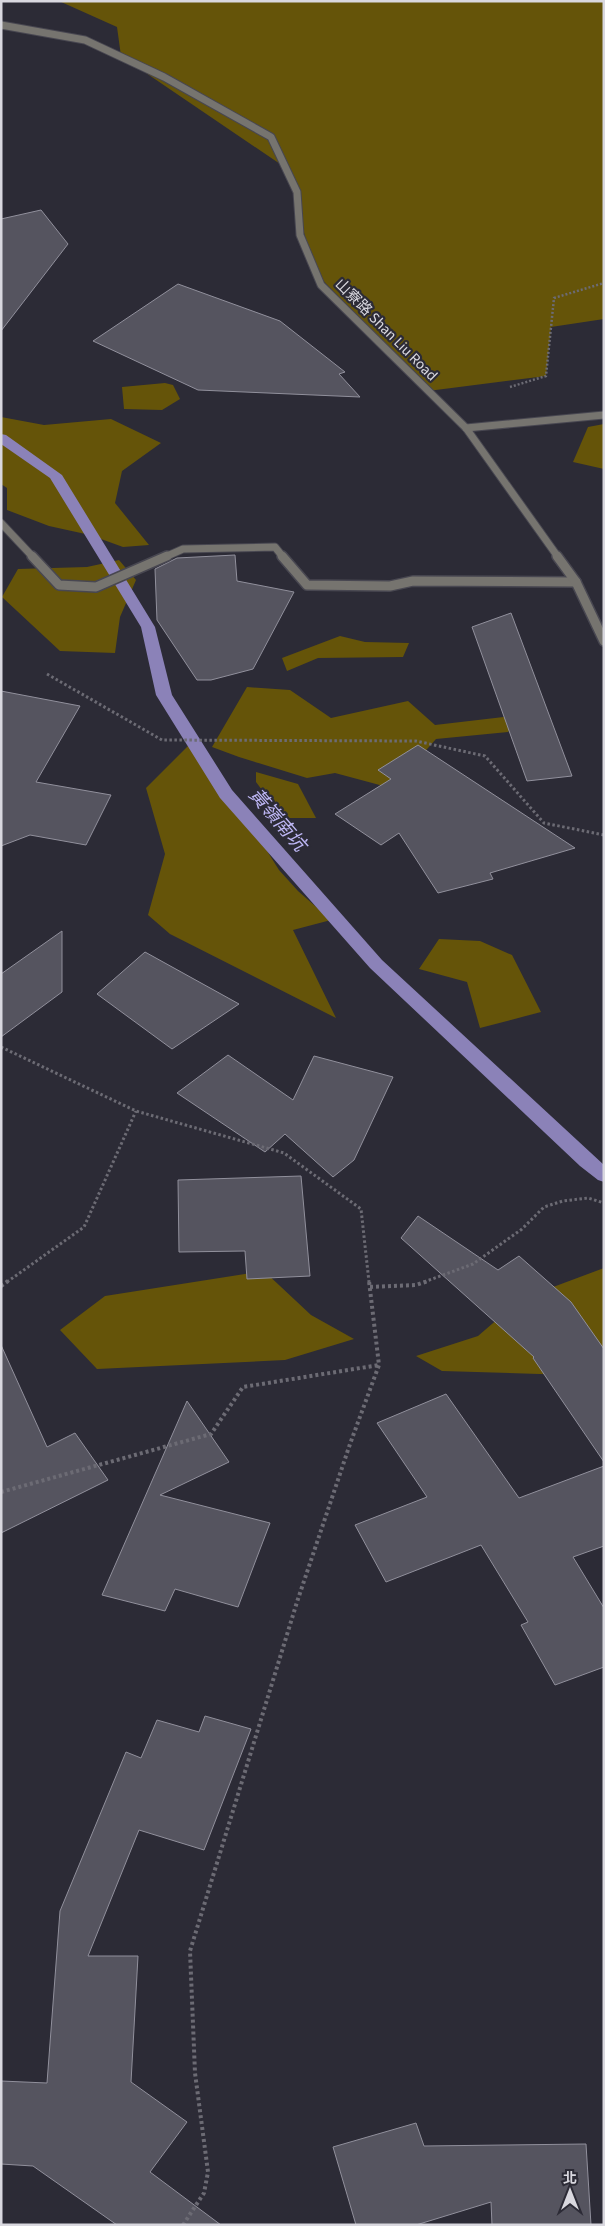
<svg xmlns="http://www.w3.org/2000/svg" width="605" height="2226" font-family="'Source Sans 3','Noto Sans TC',sans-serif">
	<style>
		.green { fill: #655409 }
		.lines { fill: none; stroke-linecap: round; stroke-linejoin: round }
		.stream { fill: #8b82b8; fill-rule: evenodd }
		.building { fill: #55545f; stroke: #91909c }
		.lane-casing { stroke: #484751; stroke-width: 9 }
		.street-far1-casing { stroke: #484751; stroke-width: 9 }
		.street-casing { stroke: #484751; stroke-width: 12 }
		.path-far2 { stroke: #6c6b74; stroke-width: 2.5; stroke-dasharray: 2 2; stroke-linecap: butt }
		.path-far1 { stroke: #6c6b74; stroke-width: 3; stroke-dasharray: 2.5 2.5; stroke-linecap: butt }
		.path { stroke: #6c6b74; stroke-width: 4; stroke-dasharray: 3 3; stroke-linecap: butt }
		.lane { stroke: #76746f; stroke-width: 7 }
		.street-far1 { stroke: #76746f; stroke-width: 7 }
		.street { stroke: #76746f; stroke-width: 9 }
		.labels { text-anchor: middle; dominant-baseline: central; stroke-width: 4.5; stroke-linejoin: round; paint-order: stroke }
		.far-street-label { font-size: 15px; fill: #d9d8df; stroke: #2c2b36 }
		.water-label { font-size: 19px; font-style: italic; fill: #beb7f5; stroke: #2c2b36 }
	</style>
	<rect width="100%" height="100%" fill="#2c2b36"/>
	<g class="green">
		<path d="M59 1H604V319L551 327 546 376 428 391 315 272 286 168 121 56 117 27Z"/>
		<path d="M165 383 173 385 180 399 162 410 124 409 122 387Z"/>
		<path d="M1 417 44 425 111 419 161 443 122 471 115 503 149 545 123 547 90 535 49 526 7 510V488L1 484Z"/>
		<path d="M604 424V469L573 462 588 427Z"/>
		<path d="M119 560 136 580 120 617 115 653 60 651 2 597 18 569 87 567Z"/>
		<path d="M340 636 365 642 409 643 403 657 318 658 287 671 282 658Z"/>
		<path d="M247 687 290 690 331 718 408 701 435 725 520 715 508 732 436 739 420 757 402 791 335 773 307 778 239 757 212 747Z"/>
		<path d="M190 744 252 827 279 870 298 891 331 920 293 930 336 1018 170 934 148 915 165 854 146 788Z"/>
		<path d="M256 772 298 784 316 818H283L256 782Z"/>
		<path d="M439 939 480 941 512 955 541 1012 480 1028 467 982 419 969Z"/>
		<path d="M604 1268V1355L571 1375 442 1371 416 1356 478 1336 521 1299Z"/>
		<path d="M264 1271 311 1315 354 1339 285 1360 97 1369 60 1330 105 1296Z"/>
	</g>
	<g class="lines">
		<path class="stream" d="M1 434 6 435 62 475 155 627 172 695 232 790 382 960 604 1165V1182L598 1180 580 1166 370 968 220 798 156 695 141 627 50 478 1 444Z"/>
	</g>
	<g class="building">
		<path d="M41 210 68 244 1 331V219Z"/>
		<path d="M178 284 280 321 345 372 339 374 360 397 198 390 93 341Z"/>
		<path d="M235 555 237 581 294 592 253 669 211 680H197L157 620 155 569 177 558Z"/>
		<path d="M511 613 572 776 527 781 472 627Z"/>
		<path d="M1 691 80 706 36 782 111 795 86 845 30 835 1 846Z"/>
		<path d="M418 745 575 848 490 873 493 879 438 893 399 833 381 845 335 814 391 779 378 770Z"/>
		<path d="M62 931V992L1 1037V974Z"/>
		<path d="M145 952 239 1004 172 1049 97 994Z"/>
		<path d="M228 1055 293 1100 314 1056 393 1077 354 1160 333 1177 285 1134 265 1152 177 1093Z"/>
		<path d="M301 1176 310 1276 247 1279 245 1251 179 1252 178 1180Z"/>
		<path d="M418 1216 498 1270 519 1256 571 1302 604 1349V1462L533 1358 534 1357 401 1238Z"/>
		<path d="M1 1345 47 1447 75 1433 108 1480 1 1533Z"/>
		<path d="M446 1394 519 1498 604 1466V1546L573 1557 604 1608V1667L555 1685 521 1625 528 1622 481 1545 386 1582 355 1525 427 1497 377 1423Z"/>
		<path d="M187 1401 229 1462 160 1495 270 1523 238 1607 175 1589 165 1611 102 1595Z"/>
		<path d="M205 1716 251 1729 204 1850 139 1830 88 1956H138L131 2082 187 2122 150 2172 221 2225H117L33 2166 1 2164V2081L47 2083 60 1911 126 1752 141 1758 157 1720 199 1732Z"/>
		<path d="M416 2123 424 2146 586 2144 591 2225H492L491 2202 416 2225H356L333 2147Z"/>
	</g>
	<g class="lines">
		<defs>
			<path id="lane" d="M466 428 604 415"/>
			<g id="street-far1">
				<path d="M1 25 85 40 164 77 271 137 297 192 300 235 321 285 466 428 558 557"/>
				<path d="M1 523 33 557"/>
				<path d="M165 557 183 549 275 547 283 557"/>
			</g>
			<g id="street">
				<path d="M32 556 59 585 96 587 167 556"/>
				<path d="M282 556 307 585 390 586 413 581 576 582"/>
				<path d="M557 556 576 582 604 641"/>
			</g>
		</defs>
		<use href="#lane" class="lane-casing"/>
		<use href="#street-far1" class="street-far1-casing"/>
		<use href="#street" class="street-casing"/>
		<path class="path-far2" d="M510 387 546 376 554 298 604 283"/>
		<g class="path-far1">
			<path d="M47 674 162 740 416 741 485 756 544 823 604 835"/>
			<path d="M1 1047 136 1111 284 1153 361 1209 369 1282"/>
			<path d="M7 1282 84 1227 136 1111"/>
			<path d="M424 1282 473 1264 522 1229 544 1207 563 1201 588 1198 604 1203"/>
		</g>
		<g class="path">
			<path d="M1 1286 8 1281"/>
			<path d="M370 1287 416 1285 428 1281"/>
			<path d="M1 1492 211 1434 243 1387 379 1365"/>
			<path d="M183 2225 204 2193 208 2172 195 2073 190 1951 297 1602 350 1444 379 1365 369 1281"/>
		</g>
		<use href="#lane" class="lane"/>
		<use href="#street-far1" class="street-far1"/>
		<use href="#street" class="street"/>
	</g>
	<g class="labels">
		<g class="far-street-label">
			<text transform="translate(386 330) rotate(45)">山寮路 Shan Liu Road</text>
		</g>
		<g class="water-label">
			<text transform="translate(277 820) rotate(49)">黃嶺南坑</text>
		</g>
	</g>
	<rect width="605" height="2226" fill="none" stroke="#d9d8df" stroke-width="5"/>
	<g transform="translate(570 2191)" stroke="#2c2b36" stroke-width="4" paint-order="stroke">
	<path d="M0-4L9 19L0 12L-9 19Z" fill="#d9d8df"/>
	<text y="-8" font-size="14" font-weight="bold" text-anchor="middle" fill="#d9d8df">北</text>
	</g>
</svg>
